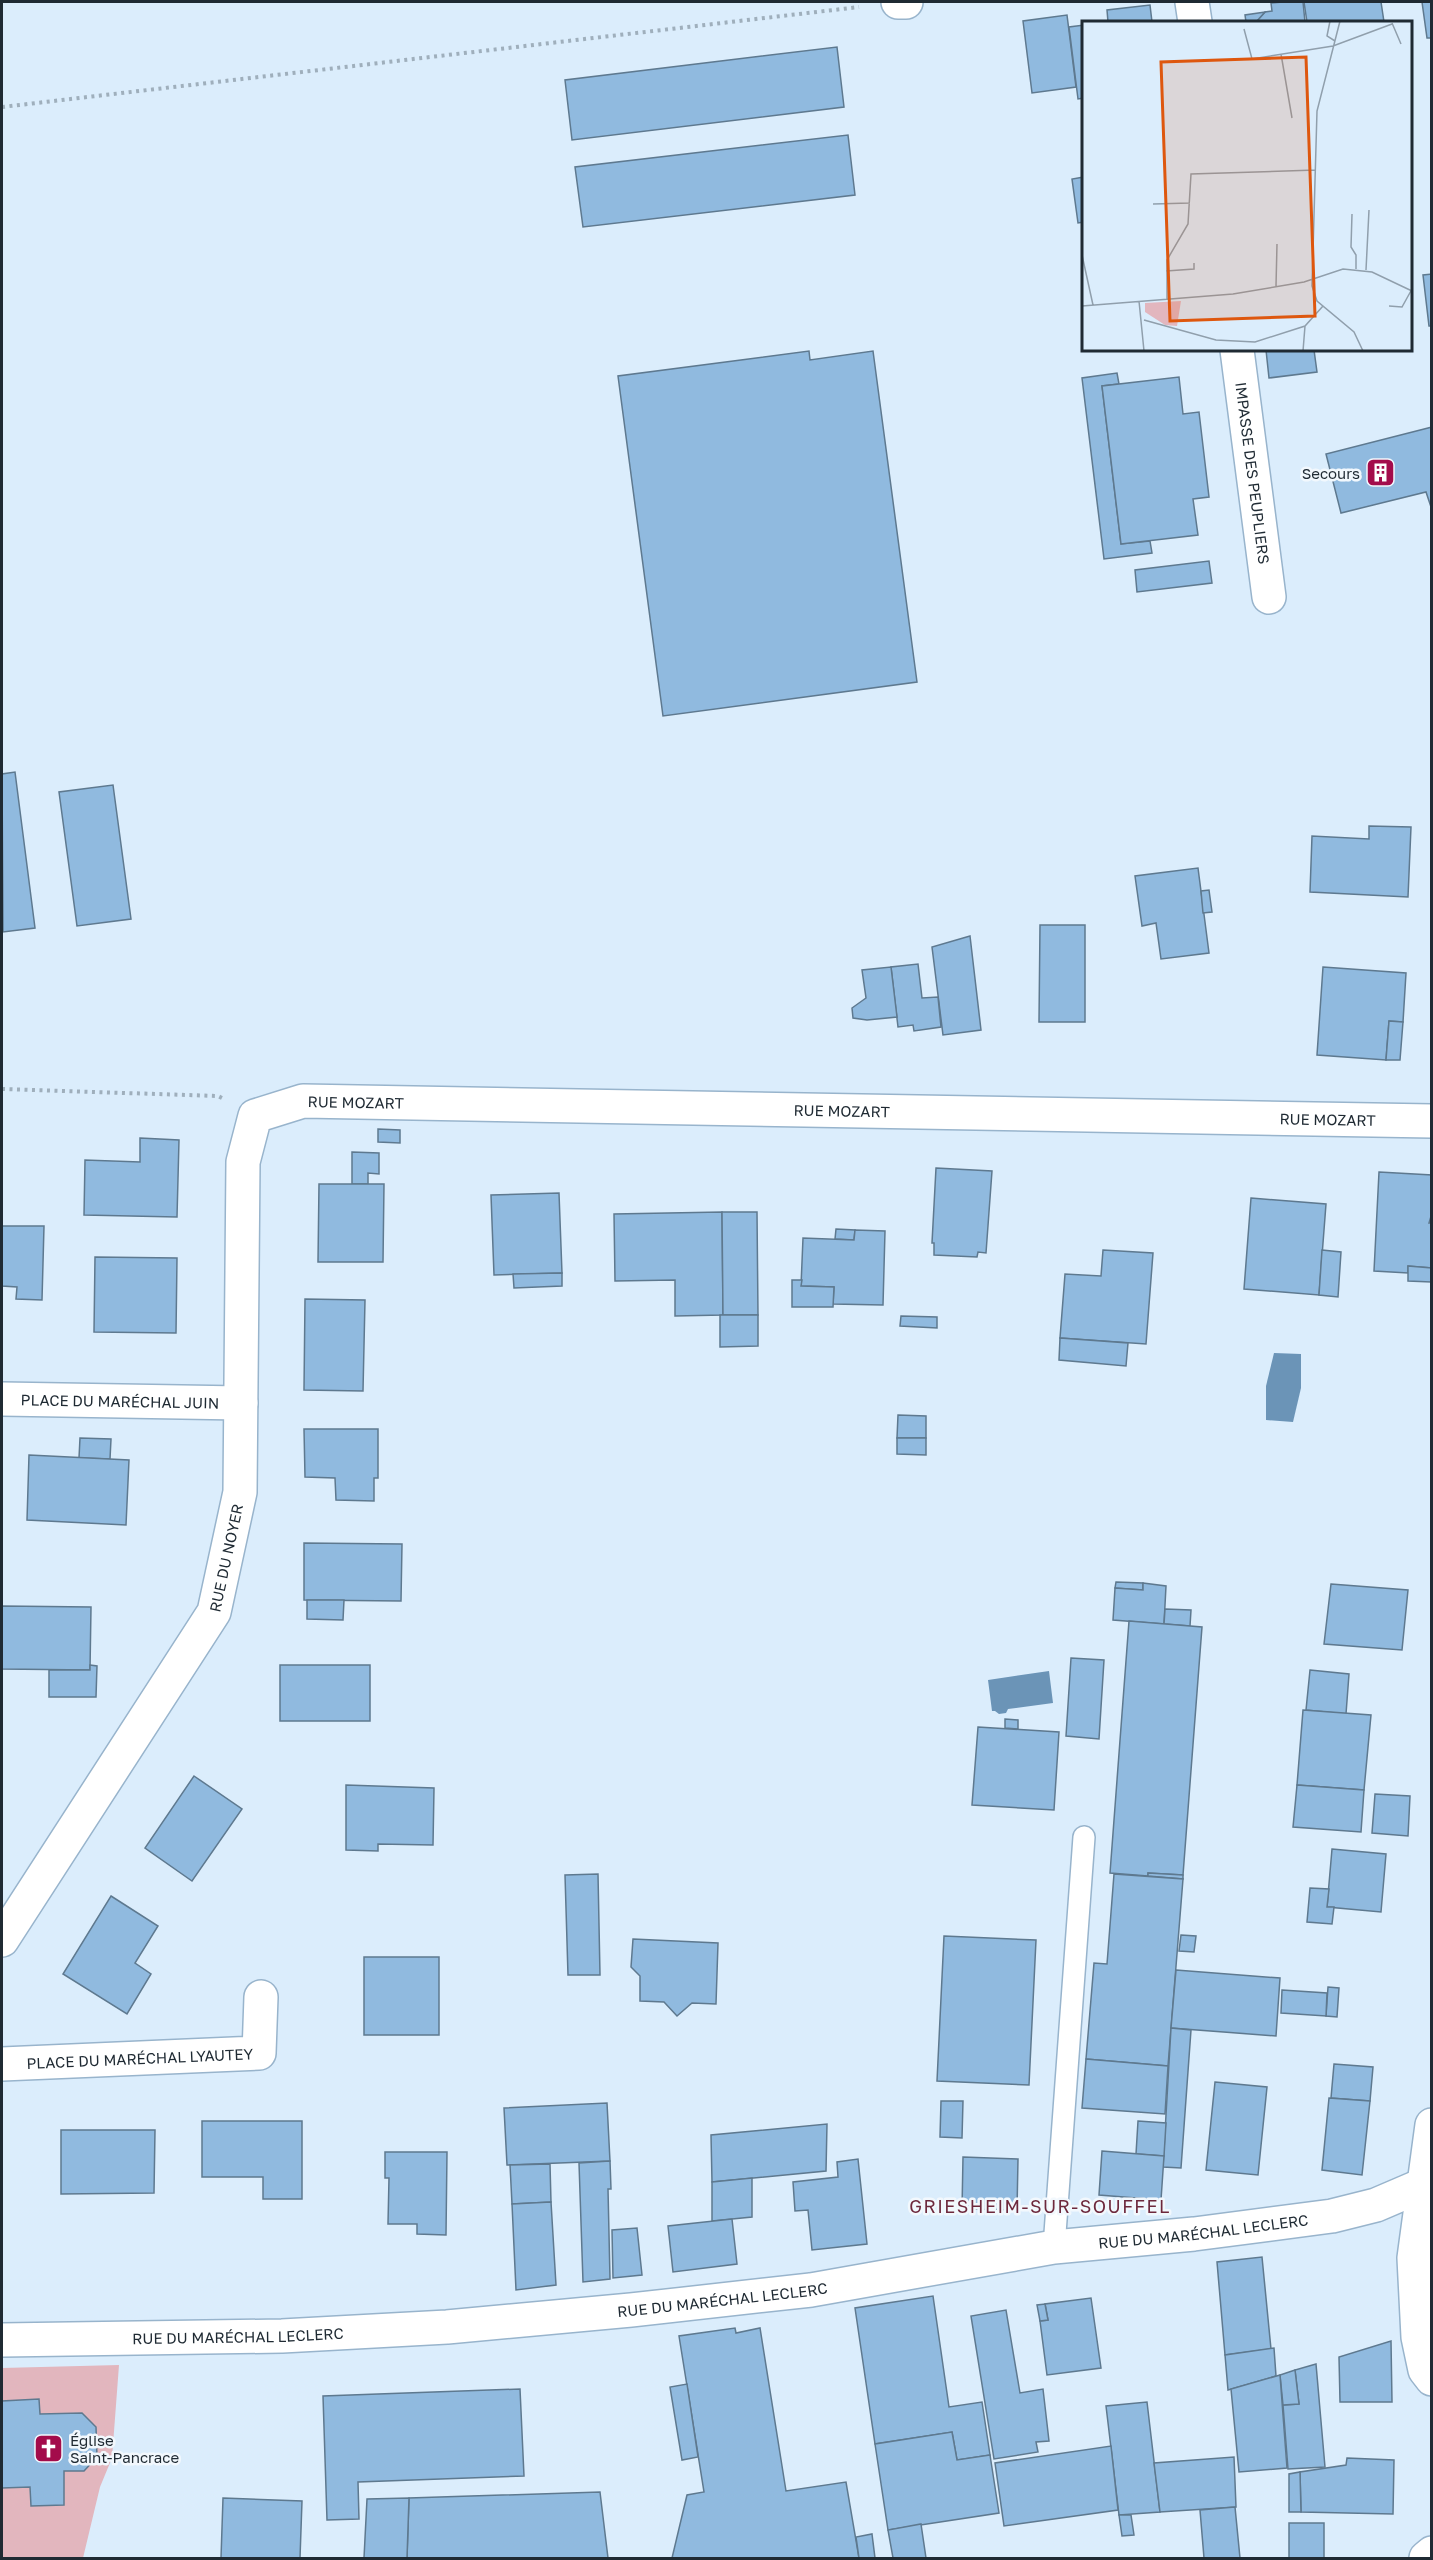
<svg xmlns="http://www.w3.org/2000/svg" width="1433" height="2560" font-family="'Golos Text',sans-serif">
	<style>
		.green { fill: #e2b6be }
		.water { fill: #6b94b7 }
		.building { fill: #90badf; stroke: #5e798f; stroke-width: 1.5 }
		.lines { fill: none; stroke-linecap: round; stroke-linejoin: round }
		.lane-casing { stroke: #98b4cc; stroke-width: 24 }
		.street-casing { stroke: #98b4cc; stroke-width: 36 }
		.secondary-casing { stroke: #98b4cc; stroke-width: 36 }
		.path { stroke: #9fafbc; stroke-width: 4; stroke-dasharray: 3 4.5; stroke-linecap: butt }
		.lane { stroke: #fff; stroke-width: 21 }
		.street { stroke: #fff; stroke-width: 33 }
		.secondary { stroke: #fff; stroke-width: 33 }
		.labels { text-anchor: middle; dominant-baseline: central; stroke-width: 5; stroke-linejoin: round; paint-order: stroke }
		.street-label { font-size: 15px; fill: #1f2a33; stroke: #f2f8fd }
		.poi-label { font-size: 15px; fill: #1f2a33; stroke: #f2f8fd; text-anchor: end }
		.quarter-label { font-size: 18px; letter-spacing: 1.5px; fill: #6d283c; stroke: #f2f8fd }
		.inset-road { fill: none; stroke: #909fac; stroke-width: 1.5 }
		.view { fill: #de570e; fill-opacity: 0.15; stroke: #de570e; stroke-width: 3 }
		.inset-edge { fill: none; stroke: #1f2a33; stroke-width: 3 }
	</style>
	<rect width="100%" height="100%" fill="#dbedfc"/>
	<path class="green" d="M119 2365 112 2458 100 2487 83 2558H2V2488L30 2487 31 2506 64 2505V2471H84L96 2427 82 2413 40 2414 38 2399 2 2401V2368Z"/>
	<g class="water">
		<path d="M1274 1353 1301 1354V1388L1293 1422 1266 1420V1386Z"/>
		<path d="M1049 1671 1053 1703 1008 1709 1006 1713 999 1714 995 1711H992L988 1680Z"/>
	</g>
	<g class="building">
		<path d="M1283 2H1303L1305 22H1256L1265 12 1272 11 1271 3Z"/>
		<path d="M1304 2H1381L1384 22H1307Z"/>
		<path d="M1422 2H1432V38H1427Z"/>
		<path d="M1150 5 1152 22H1108L1107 10Z"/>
		<path d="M1265 12 1256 22H1246L1245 15Z"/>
		<path d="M1067 15 1076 87 1032 93 1023 21Z"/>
		<path d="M1084 25V98L1078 99 1069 27Z"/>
		<path d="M837 47 844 107 572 140 565 80Z"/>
		<path d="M848 135 855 195 583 227 575 167Z"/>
		<path d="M1084 177V222L1078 223 1072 179Z"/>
		<path d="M1432 274V326H1429L1423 275Z"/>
		<path d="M1266 350H1314L1317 372 1269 378Z"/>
		<path d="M809 351 810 360 873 351 917 682 663 716 618 376Z"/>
		<path d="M1117 373 1119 384 1102 386 1121 544 1150 541 1152 553 1104 559 1082 378Z"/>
		<path d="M1179 377 1183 414 1199 412 1209 497 1193 499 1198 535 1121 544 1102 386Z"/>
		<path d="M1432 427V510L1426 492 1341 513 1326 454Z"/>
		<path d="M1209 561 1212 583 1137 592 1135 570Z"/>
		<path d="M15 772 35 928 3 932 2 774Z"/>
		<path d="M113 785 131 919 77 926 59 792Z"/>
		<path d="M1369 826 1411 827 1408 897 1310 892 1312 836 1369 839Z"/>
		<path d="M1198 868 1209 953 1161 959 1156 923 1142 926 1135 876Z"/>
		<path d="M1209 890 1212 912 1203 913 1201 891Z"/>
		<path d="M1040 925H1085V1022H1039Z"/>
		<path d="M970 936 981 1030 943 1035 932 947Z"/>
		<path d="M918 964 922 998 938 997 941 1027 914 1031 913 1025 898 1027 891 967Z"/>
		<path d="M891 967 897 1017 867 1020 853 1018 852 1008 866 998 862 970Z"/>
		<path d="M1323 967 1406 973 1403 1022 1389 1021 1386 1060 1317 1055Z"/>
		<path d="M1389 1021 1403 1022 1400 1060H1386Z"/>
		<path d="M378 1129 400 1130V1143L378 1142Z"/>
		<path d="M140 1138 179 1140 177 1217 84 1215 85 1160 140 1162Z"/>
		<path d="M352 1152 379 1153V1174L368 1173V1184H352Z"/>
		<path d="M936 1168 992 1171 986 1253 978 1252 977 1257 934 1255V1243H932Z"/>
		<path d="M1379 1172 1432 1175V1213L1429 1223H1432V1268L1408 1266V1273L1374 1271Z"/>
		<path d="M319 1184H384L383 1262H318Z"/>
		<path d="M559 1193 562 1273 494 1275 491 1195Z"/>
		<path d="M1251 1198 1326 1204 1319 1295 1244 1289Z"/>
		<path d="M722 1212 723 1315 675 1316V1280L615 1281 614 1214Z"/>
		<path d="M722 1212H757L758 1315H723Z"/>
		<path d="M2 1226H44L42 1300 16 1299 17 1287 2 1286Z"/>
		<path d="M836 1229 855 1230 854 1240 835 1239Z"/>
		<path d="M855 1230 885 1231 883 1305 833 1304 834 1287 801 1286 803 1238 854 1240Z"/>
		<path d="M1103 1250 1153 1253 1146 1344 1060 1338 1065 1274 1101 1276Z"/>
		<path d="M1322 1250 1341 1252 1338 1297 1319 1295Z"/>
		<path d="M95 1257 177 1258 176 1333 94 1332Z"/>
		<path d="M1408 1266 1432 1268 1431 1282 1408 1281Z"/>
		<path d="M562 1273V1286L514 1288 513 1274Z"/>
		<path d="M792 1280H802L801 1286 834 1287 833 1307H792Z"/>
		<path d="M305 1299 365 1300 363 1391 304 1390Z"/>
		<path d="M720 1315H758V1346L720 1347Z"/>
		<path d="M901 1316 937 1317V1328L900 1326Z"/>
		<path d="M1060 1338 1128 1343 1126 1366 1059 1360Z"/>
		<path d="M898 1415 926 1416V1438H897Z"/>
		<path d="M304 1429H378V1478H374V1501L336 1500 335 1478 305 1477Z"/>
		<path d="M80 1438 111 1439 110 1459 79 1458Z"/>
		<path d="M897 1438H926V1455L897 1454Z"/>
		<path d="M29 1455 129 1460 126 1525 27 1520Z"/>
		<path d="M304 1543 402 1544 401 1601 304 1600Z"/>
		<path d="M1116 1582 1143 1583V1590L1115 1588Z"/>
		<path d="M1143 1583 1166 1586 1164 1624 1113 1620 1115 1588 1143 1590Z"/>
		<path d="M1331 1584 1408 1590 1402 1650 1324 1644Z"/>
		<path d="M307 1600H344L343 1620 307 1619Z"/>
		<path d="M2 1606 91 1607 90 1670 2 1669Z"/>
		<path d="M1165 1609 1191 1610 1190 1626 1164 1624Z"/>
		<path d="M1129 1621 1202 1627 1183 1875 1148 1873V1876L1110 1873Z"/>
		<path d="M1071 1658 1104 1660 1099 1739 1066 1736Z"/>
		<path d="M90 1665 97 1666 96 1697H49V1670H90Z"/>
		<rect x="280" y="1665" width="90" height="56"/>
		<path d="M1310 1670 1349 1674 1346 1714 1306 1710Z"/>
		<path d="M1303 1710 1371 1715 1364 1790 1297 1785Z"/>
		<path d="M1005 1719 1018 1720V1729L1005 1728Z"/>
		<path d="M978 1727 1059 1732 1054 1810 972 1805Z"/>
		<path d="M194 1776 242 1809 192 1881 145 1848Z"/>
		<path d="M346 1785 434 1788 433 1845 378 1844V1851L346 1850Z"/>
		<path d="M1297 1785 1364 1790 1361 1832 1293 1827Z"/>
		<path d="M1375 1794 1410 1796 1408 1836 1372 1833Z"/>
		<path d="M1332 1849 1386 1854 1381 1912 1327 1907Z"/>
		<path d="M1148 1873 1183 1875V1879L1148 1876Z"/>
		<path d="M598 1874 600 1975H568L565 1875Z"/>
		<path d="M1114 1874 1183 1879 1168 2066 1086 2059 1094 1963 1107 1964Z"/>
		<path d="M1310 1888 1329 1889 1327 1907H1334L1332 1924 1307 1922Z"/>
		<path d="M111 1896 158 1926 135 1963 151 1974 127 2014 63 1974Z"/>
		<path d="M1181 1935 1196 1936 1194 1952 1179 1951Z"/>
		<path d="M944 1936 1036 1940 1029 2085 937 2081Z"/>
		<path d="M633 1939 718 1943 716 2004 692 2003 677 2016 664 2002 640 2001V1976L631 1967Z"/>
		<rect x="364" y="1957" width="75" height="78"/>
		<path d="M1176 1970 1280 1978 1276 2036 1171 2028Z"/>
		<path d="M1328 1987 1339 1988 1337 2017 1326 2016Z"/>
		<path d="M1282 1990 1327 1993 1326 2016 1281 2013Z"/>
		<path d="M1171 2028 1191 2030 1181 2168 1163 2167Z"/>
		<path d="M1086 2059 1168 2066 1165 2114 1082 2108Z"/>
		<path d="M1334 2064 1373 2067 1370 2101 1331 2098Z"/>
		<path d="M1215 2082 1267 2087 1258 2175 1206 2170Z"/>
		<path d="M1329 2098 1370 2101 1362 2175 1322 2170Z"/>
		<path d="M941 2101H963L962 2138 940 2137Z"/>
		<path d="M607 2103 610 2161 507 2165 504 2108Z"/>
		<path d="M202 2121H302V2199H263V2177H202Z"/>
		<path d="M1138 2121 1166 2123 1164 2156 1136 2154Z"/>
		<path d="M827 2124 826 2171 712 2182 711 2135Z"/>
		<path d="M61 2130H155L154 2193 61 2194Z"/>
		<path d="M1102 2151 1164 2156 1161 2200 1099 2195Z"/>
		<path d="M385 2152H447L446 2235 417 2234V2224H388L389 2178H385Z"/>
		<path d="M963 2157 1018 2159 1017 2210 962 2209Z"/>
		<path d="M858 2159 867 2244 812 2250 808 2210 795 2211 793 2182 838 2177 837 2162Z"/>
		<path d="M610 2161 611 2189H608L610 2279 583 2282 579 2163Z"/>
		<path d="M550 2164 551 2202 512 2204 510 2165Z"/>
		<path d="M752 2178V2217L712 2221V2182Z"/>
		<path d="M551 2202 556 2285 516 2290 512 2204Z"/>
		<path d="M732 2219 737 2264 673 2272 668 2226Z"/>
		<path d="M637 2228 642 2275 613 2278 612 2230Z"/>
		<path d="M1262 2257 1271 2349 1225 2355 1217 2262Z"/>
		<path d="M933 2296 949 2407 982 2402 990 2455 957 2460 952 2432 875 2444 855 2308Z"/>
		<path d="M1091 2298 1101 2368 1047 2375 1040 2321 1048 2320 1045 2304Z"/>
		<path d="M1045 2304 1048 2320 1040 2321 1037 2305Z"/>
		<path d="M1006 2310 1020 2393 1043 2389 1049 2441 1036 2442 1038 2452 994 2459 971 2316Z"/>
		<path d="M735 2328 736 2333 760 2328 786 2491 846 2482 859 2558H672L687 2495 704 2492 679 2336Z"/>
		<path d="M1391 2341 1392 2402H1340L1339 2357Z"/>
		<path d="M1274 2348 1276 2376 1228 2390 1225 2355Z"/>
		<path d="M1316 2364 1325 2467 1288 2469 1283 2405 1299 2404 1295 2370Z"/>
		<path d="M1295 2370 1299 2404 1283 2405 1280 2375Z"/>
		<path d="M1280 2375 1287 2468 1239 2472 1231 2389Z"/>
		<path d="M687 2384 698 2457 682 2460 670 2387Z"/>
		<path d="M520 2389 524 2476 358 2482 359 2519 327 2520 323 2396Z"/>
		<path d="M39 2399 40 2414 82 2413 96 2427 97 2457 84 2471H64V2505L31 2506 30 2487 2 2488V2401Z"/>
		<path d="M1147 2402 1160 2512 1119 2515 1106 2406Z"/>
		<path d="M952 2432 957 2460 990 2455 999 2513 888 2530 875 2444Z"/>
		<path d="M1111 2446 1118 2510 1004 2526 995 2463Z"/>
		<path d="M1234 2457 1236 2507 1160 2512 1154 2463Z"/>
		<path d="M1347 2458 1394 2460 1393 2514 1301 2512 1300 2472 1346 2465Z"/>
		<path d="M1300 2472 1301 2512H1289V2474Z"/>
		<path d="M600 2492 608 2558H407L409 2498Z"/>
		<path d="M223 2498 302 2501 300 2558H221Z"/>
		<path d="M409 2498 407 2558H364L367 2499Z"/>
		<path d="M1235 2507 1240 2558H1204L1200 2510Z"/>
		<path d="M1119 2515H1131L1134 2535 1122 2536Z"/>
		<rect x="1289" y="2523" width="35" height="35"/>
		<path d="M921 2524 926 2558H893L888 2530Z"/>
		<path d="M872 2534 875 2558H859L856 2537Z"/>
	</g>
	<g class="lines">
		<defs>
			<path id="lane" d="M1054 2247 1084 1837"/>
			<g id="street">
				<path d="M898 2H906"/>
				<path d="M1192 2 1195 22"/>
				<path id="s1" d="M1237 350 1269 597"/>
				<path id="s2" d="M2 1399 241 1403"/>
				<path id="s3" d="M2 1940 214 1612 240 1492 243 1162 255 1116 303 1101 1432 1121"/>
				<path id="s4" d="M2 2064 259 2053 261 1997"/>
				<path d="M1426 2558 1432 2553"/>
			</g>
			<g id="secondary">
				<path d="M1432 2125 1414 2258 1418 2337 1425 2370 1432 2379"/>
				<path id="s5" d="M2 2340 282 2336 447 2327 631 2310 811 2290 1054 2247 1194 2234 1332 2216 1376 2205 1432 2181"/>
			</g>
		</defs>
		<use href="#lane" class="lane-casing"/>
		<use href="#street" class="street-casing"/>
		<use href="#secondary" class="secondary-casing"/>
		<g class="path">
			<path d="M2 107 859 7"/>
			<path d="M2 1089 218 1096 222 1098"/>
		</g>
		<use href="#lane" class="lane"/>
		<use href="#street" class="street"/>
		<use href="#secondary" class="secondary"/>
	</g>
	<defs>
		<symbol id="building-square" viewBox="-11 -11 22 22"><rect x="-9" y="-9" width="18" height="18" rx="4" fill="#a30c4b" stroke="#f2f8fd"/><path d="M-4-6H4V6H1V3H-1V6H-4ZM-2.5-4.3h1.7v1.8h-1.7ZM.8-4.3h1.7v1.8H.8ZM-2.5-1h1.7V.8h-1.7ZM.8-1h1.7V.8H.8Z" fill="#fff"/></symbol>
		<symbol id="church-square" viewBox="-11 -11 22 22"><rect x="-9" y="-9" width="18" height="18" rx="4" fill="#a30c4b" stroke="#f2f8fd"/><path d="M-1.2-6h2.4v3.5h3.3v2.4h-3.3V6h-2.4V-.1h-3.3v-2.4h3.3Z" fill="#fff"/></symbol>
	</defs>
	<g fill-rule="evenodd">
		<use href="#building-square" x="1364" y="456" width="33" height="33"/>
		<use href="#church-square" x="32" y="2432" width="33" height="33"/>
	</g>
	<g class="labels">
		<g class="street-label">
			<text stroke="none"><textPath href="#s1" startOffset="124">IMPASSE DES PEUPLIERS</textPath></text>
			<text stroke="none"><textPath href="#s3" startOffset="994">RUE MOZART</textPath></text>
			<text stroke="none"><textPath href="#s3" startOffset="1480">RUE MOZART</textPath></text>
			<text stroke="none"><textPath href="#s3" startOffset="1966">RUE MOZART</textPath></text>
			<text stroke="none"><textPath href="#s2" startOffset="118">PLACE DU MARÉCHAL JUIN</textPath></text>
			<text stroke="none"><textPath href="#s3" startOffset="446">RUE DU NOYER</textPath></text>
			<text stroke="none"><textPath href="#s4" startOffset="138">PLACE DU MARÉCHAL LYAUTEY</textPath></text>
			<text stroke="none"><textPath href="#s5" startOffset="1208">RUE DU MARÉCHAL LECLERC</textPath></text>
			<text stroke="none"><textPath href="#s5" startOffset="722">RUE DU MARÉCHAL LECLERC</textPath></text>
			<text stroke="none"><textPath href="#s5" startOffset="236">RUE DU MARÉCHAL LECLERC</textPath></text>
		</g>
		<g class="poi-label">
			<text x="1360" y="473">Secours</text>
			<text x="70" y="2440" text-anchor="start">Église<tspan x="70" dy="17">Saint-Pancrace</tspan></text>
		</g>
		<g class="quarter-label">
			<text x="1040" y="2206">GRIESHEIM-SUR-SOUFFEL</text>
		</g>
	</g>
	<g transform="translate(1082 21)">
		<rect width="330" height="330" fill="#dbedfc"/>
		<path d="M99 280 95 305 83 304 63 291V282Z" fill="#e2b6be"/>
		<path class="inset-road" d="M248 0 245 15 253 20M258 0 235 90 230 265 235 280 272 311 281 330M310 2 319 23M162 8 170 38 251 25 310 3M199 33 210 97M71 183 108 182M270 193 269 226 274 234V248M0 234 11 284M284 249 287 189M84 250 112 248V242M194 265 195 223M85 278V239L106 203 109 153 234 149M57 280 62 330M0 285 151 273 222 261 261 248 290 251 330 270M307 285 320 286 330 268M62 299 134 319 173 321 223 305 241 285M221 330 223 305"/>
		<path class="view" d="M224 36 233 295 88 300 79 41Z"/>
		<rect width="330" height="330" class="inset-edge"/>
	</g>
	<rect width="1433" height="2560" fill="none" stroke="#1f2a33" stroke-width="6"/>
</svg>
